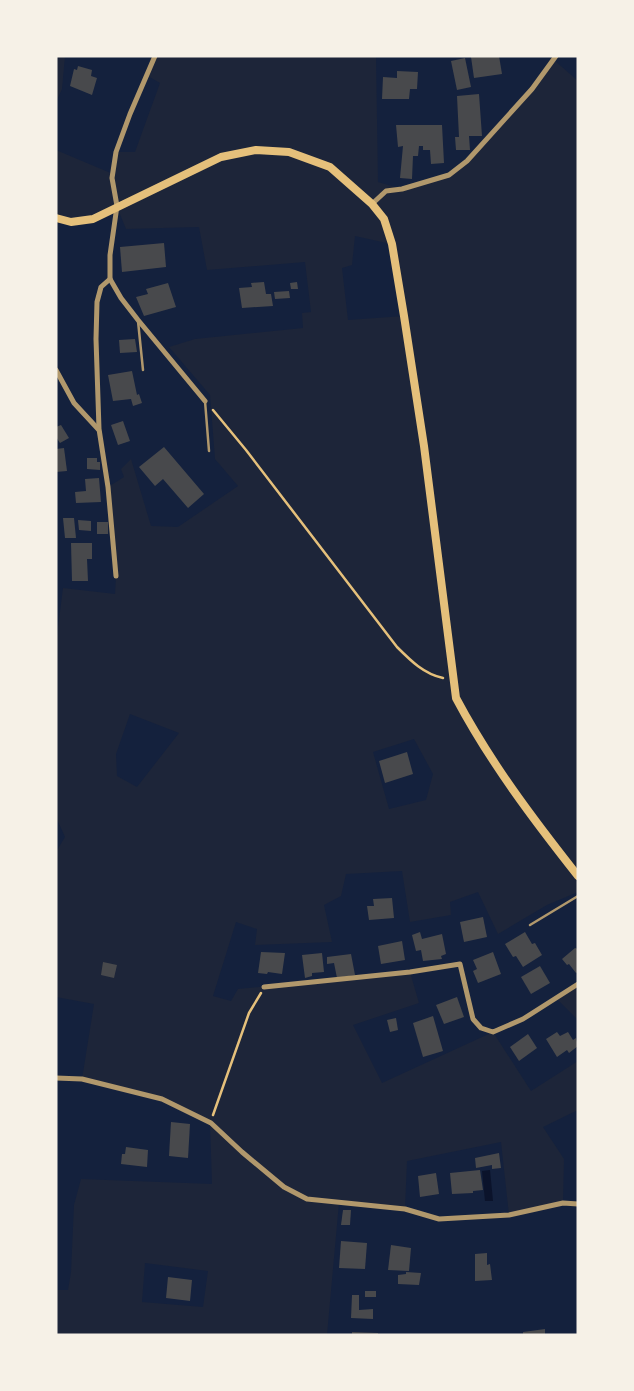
<svg xmlns="http://www.w3.org/2000/svg" width="634" height="1391" font-family="'Fira Sans Condensed',sans-serif">
	<style>
		.green { fill: #1d2539; fill-rule: evenodd }
		.water { fill: #0b132b }
		.building { fill: #48494c }
		.lines { fill: none; stroke-linecap: round; stroke-linejoin: round }
		.path { stroke: #e5c07b; stroke-width: 2.5 }
		.service { stroke: #b1986c; stroke-width: 2.5 }
		.minor { stroke: #b1986c; stroke-width: 5 }
		.secondary { stroke: #e5c07b; stroke-width: 8 }
	</style>
	<rect width="100%" height="100%" fill="#14213d"/>
	<g class="green">
		<path d="M56 56H65L62 89 56 102Z"/>
		<path d="M155 56H376L378 182 402 189 449 175 467 161 554 60 578 81V869L574 871 578 876V892L547 905 498 934 478 892 450 902 451 915 410 922 402 871 346 874 341 896 324 905 332 942 255 945 257 929 236 922 213 996 231 1001 238 989 410 972 419 1003 353 1025 382 1083 493 1032 531 1091 578 1061V1110L543 1127 564 1159 563 1203 509 1215 501 1142 407 1161 405 1209 339 1203 327 1335H56V1290H68L71 1272 74 1205 81 1179 212 1184 210 1123 162 1099 82 1079 94 1004 56 997V852L65 837 56 817V643L63 588 115 594 116 576 108 487 124 477 121 469 131 459 151 526 178 527 238 486 215 459 210 395 169 347 195 339 303 328 302 313 311 312 305 262 207 270 199 227 126 229 117 207 93 219 56 218V150L113 174 116 152H135L160 83 146 75ZM355 236 391 244 404 316 348 320 342 268 352 265ZM130 714 179 733 137 787 117 776 116 754ZM414 739 433 774 426 800 389 809 373 752ZM145 1263 208 1271 203 1307 142 1302Z"/>
		<path d="M578 984V1020L557 999Z"/>
	</g>
	<path class="water" d="M490 1170 493 1201H485L482 1171Z"/>
	<g class="building">
		<path d="M499 56 502 74 474 78 471 57Z"/>
		<path d="M465 58 471 87 457 90 451 61Z"/>
		<path d="M78 66 92 70 91 76 97 78 92 95 70 86 74 69 77 70Z"/>
		<path d="M397 71 418 72 417 89H410L409 99H382L383 77 397 78Z"/>
		<path d="M479 94 482 136H469L470 150H456L455 137H459L457 96Z"/>
		<path d="M396 125H442L444 163 431 164 430 150H423V146H419L418 156H413L412 179 400 178 403 146 398 147Z"/>
		<path d="M164 243 166 267 122 272 120 247Z"/>
		<path d="M264 282 266 294H271L273 306 242 308 239 288 252 287 251 283Z"/>
		<path d="M297 282 298 289H291L290 283Z"/>
		<path d="M168 283 176 307 144 316 136 297 148 294 146 289Z"/>
		<path d="M289 291 290 298 275 299 274 292Z"/>
		<path d="M135 339 137 352 120 353 119 340Z"/>
		<path d="M132 371 137 395 139 394 142 403 133 406 131 399 113 401 108 375Z"/>
		<path d="M123 421 130 441 118 445 111 425Z"/>
		<path d="M61 425 69 438 60 443 56 437V427Z"/>
		<path d="M164 447 204 494 188 508 163 479 155 486 139 467Z"/>
		<path d="M64 448 67 471 56 472V449Z"/>
		<path d="M87 458H97V462H100V470L87 469Z"/>
		<path d="M99 478 101 502 76 503 75 492 86 491 85 479Z"/>
		<path d="M63 518H74L76 538H65Z"/>
		<path d="M78 520 91 521V531L79 530Z"/>
		<rect x="97" y="522" width="11" height="12"/>
		<path d="M71 543H92V559H87L88 581H72Z"/>
		<path d="M407 752 413 774 385 783 379 761Z"/>
		<path d="M392 898 394 918 369 920 367 906H374L373 899Z"/>
		<path d="M483 917 487 937 464 942 460 922Z"/>
		<path d="M420 932 422 939 442 934 446 954 441 956 442 959 423 961 421 950 416 951 412 935Z"/>
		<path d="M525 932 532 944 535 943 542 955 523 967 516 956 513 957 505 944Z"/>
		<path d="M402 941 405 960 381 964 378 946Z"/>
		<path d="M575 948 578 949V972L576 973 569 964 567 965 562 959Z"/>
		<path d="M261 952 285 953 282 974 268 972 267 974 258 973Z"/>
		<path d="M493 952 501 974 478 983 473 971 477 969 473 960Z"/>
		<path d="M322 953 324 972 312 973V976L305 978 302 955Z"/>
		<path d="M351 954 355 975 337 978 334 963 327 964V957Z"/>
		<path d="M103 962 117 965 114 978 101 975Z"/>
		<path d="M540 966 550 983 531 994 521 977Z"/>
		<path d="M457 997 464 1017 444 1024 436 1005Z"/>
		<path d="M433 1016 443 1051 423 1057 413 1023Z"/>
		<path d="M396 1018 398 1030 390 1032 387 1020Z"/>
		<path d="M557 1032 560 1036 568 1032 573 1040 576 1038 578 1046 569 1053 567 1050 557 1057 546 1039Z"/>
		<path d="M528 1034 537 1048 519 1061 510 1047Z"/>
		<path d="M171 1122 190 1124 188 1158 169 1156Z"/>
		<path d="M126 1147 148 1150 147 1167 121 1164 122 1154H125Z"/>
		<path d="M499 1153 501 1168 492 1169V1165L476 1168 475 1158Z"/>
		<path d="M480 1170 483 1190 473 1191V1193L452 1194 450 1173Z"/>
		<path d="M436 1173 439 1194 420 1197 418 1176Z"/>
		<path d="M343 1210H351L350 1225H341Z"/>
		<path d="M341 1241 367 1243 365 1269 339 1268Z"/>
		<path d="M391 1245 411 1248 409 1271 388 1270Z"/>
		<path d="M487 1253V1265L490 1264 492 1280 475 1281V1254Z"/>
		<path d="M406 1272 421 1273 419 1285 398 1284V1275L406 1274Z"/>
		<path d="M168 1277 192 1280 190 1301 166 1298Z"/>
		<rect x="365" y="1291" width="11" height="6"/>
		<path d="M352 1295H359V1310L373 1309V1319L351 1318Z"/>
		<path d="M545 1329V1335H523V1332Z"/>
		<path d="M352 1332 378 1333V1335H352Z"/>
	</g>
	<g class="lines">
		<g class="path">
			<path d="M213 410 246 450 397 647C411 661 424 674 443 678"/>
			<path d="M213 1115 249 1013 261 993"/>
		</g>
		<g class="service">
			<path d="M138 321 143 370"/>
			<path d="M205 401 209 451"/>
			<path d="M530 925 578 896"/>
		</g>
		<g class="minor">
			<path d="M155 56 130 114 116 152 112 178 117 206 110 255V279L121 298 138 320 205 401"/>
			<path d="M372 204 386 191 402 189 449 175 467 161 532 89 556 56"/>
			<path d="M110 279 101 287 97 302 96 339 99 429 108 487 116 576"/>
			<path d="M56 370 74 403 98 429"/>
			<path d="M264 987 410 972 460 964 473 1019 481 1028 493 1032 523 1019 578 984"/>
			<path d="M56 1078 82 1079 162 1099 211 1123 242 1152 284 1187 307 1199 405 1209 439 1219 509 1215 563 1203 578 1204"/>
		</g>
		<path class="secondary" d="M56 218 71 222 93 219 221 157 256 150 289 152 330 167 372 204 384 219 392 244 404 316 424 446 456 698C490 762 533 819 578 876"/>
	</g>
	<rect width="634" height="1391" fill="none" stroke="#f6f1e7" stroke-width="115"/>
</svg>
